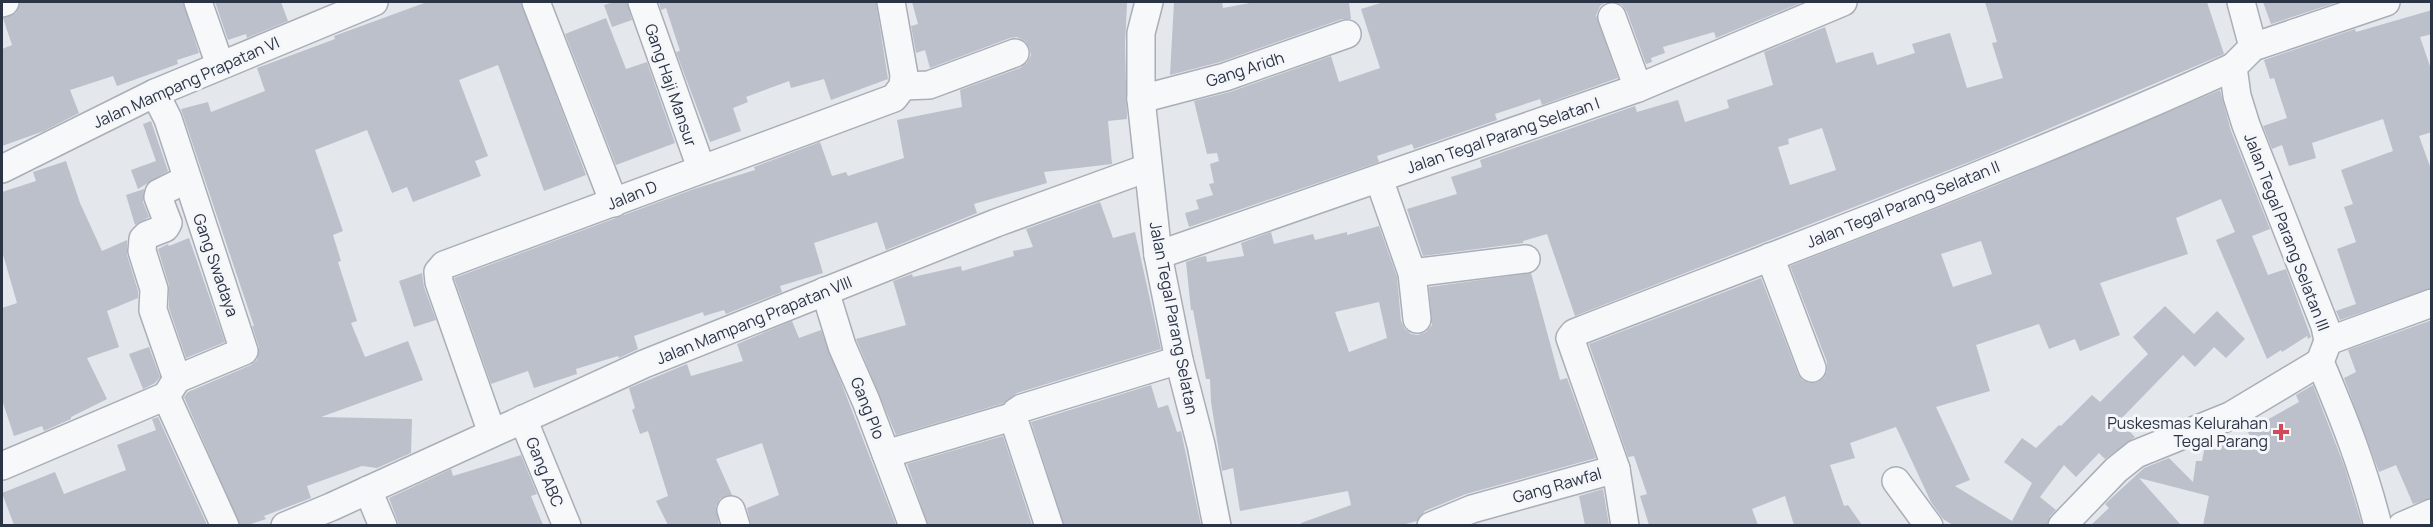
<svg xmlns="http://www.w3.org/2000/svg" width="2433" height="527" font-family="Manrope,sans-serif">
	<style>
		.building { fill: #bbc0ca; fill-rule: evenodd }
		.lines { fill: none; stroke-linecap: round; stroke-linejoin: round }
		.minor-casing { stroke: #a9aeb7; stroke-width: 30 }
		.minor { stroke: #f7f8fa; stroke-width: 27 }
		.poi-dot { fill: #d1495b; stroke: #f4f6f9; stroke-width: 2 }
		.labels { text-anchor: middle; dominant-baseline: central; stroke-width: 6; stroke-linejoin: round; paint-order: stroke }
		.street-label { font-size: 16px; fill: #2b3445; stroke: #f4f6f9 }
		.poi-label { font-size: 16px; fill: #2b3445; stroke: #f4f6f9; text-anchor: end }
	</style>
	<rect width="100%" height="100%" fill="#e4e7ec"/>
	<g class="building">
		<path d="M20 2H183L199 53 177 60 178 64 117 86 113 76 70 90 79 113 44 131 2 146V49L12 45 3 18 16 13Z"/>
		<path d="M215 2H281L288 21 247 38 246 34 228 40Z"/>
		<path d="M427 2H521L586 175 544 191 498 65 459 80 488 156 475 161 481 176 413 202 407 187 392 193 367 130 315 150 343 231 333 235 341 261 338 262 357 321 351 323 365 357 408 341 423 380 321 417 412 419 411 453 377 468 362 466 307 486 311 498 264 516 266 519 248 525H240L184 397 188 392 251 365 257 360 259 347 252 326H254L181 109 208 102 211 112 265 91 257 68 335 39 334 36Z"/>
		<path d="M614 2H627L632 20 612 27 604 5Z"/>
		<path d="M659 2H876L888 79 831 100 824 79 791 88 789 81 746 97 748 102 733 108 741 131 710 142 676 52 680 51 666 8 661 10Z"/>
		<path d="M912 2 1127 3 1125 45 1127 119 1108 121 1112 164 1044 172 1047 183 974 204 977 213 886 250 877 222 814 243 823 273 780 286 782 292 726 314 724 310 704 316 703 312 634 336 638 349 619 358 618 356 576 369 577 374 534 388 528 371 491 384 454 278 694 189 755 170 754 167 820 142 832 176 846 172 848 176 904 158 897 120 962 107 960 90 1020 68 1027 63 1031 55 1029 47 1025 41 1017 37 1010 38 930 68 925 50 916 53 911 26 918 24Z"/>
		<path d="M1174 2H1222L1223 8 1255 2H1349L1351 19H1342L1220 62 1170 75Z"/>
		<path d="M1384 2H1614H1606L1600 6 1596 15 1618 78 1542 105 1540 99 1495 114 1497 120 1414 149 1412 144 1377 156 1379 162 1189 227 1185 213 1199 209 1196 200 1213 195 1209 184 1214 183 1210 164 1219 161 1217 153 1207 154 1194 101 1230 92 1331 56 1339 82 1380 68 1361 9Z"/>
		<path d="M1614 2H1803L1716 38 1714 32 1663 47 1665 53 1651 58 1652 62 1646 64 1627 12 1622 5Z"/>
		<path d="M1985 2H2207L2224 54 1982 157 1575 316 1547 234 1523 241V243L1423 256 1407 209 1457 194 1451 177 1482 167 1480 160 1635 106 1637 112 1678 100 1685 122 1729 108 1727 100 1773 85 1764 52 1825 27 1836 63 1873 52 1877 65 1915 53 1912 44 1950 33 1967 88 2003 78 1992 43 1997 42ZM1822 128 1836 170 1790 185 1778 147 1789 144 1788 139Z"/>
		<path d="M2263 2H2338L2271 24Z"/>
		<path d="M2432 10V34L2420 37 2432 72V132L2419 136 2432 172V288L2340 320 2336 311 2356 304 2337 249 2356 242 2344 207 2353 204 2341 170 2393 151 2383 119 2312 143 2316 158 2289 166 2282 145 2272 149 2263 126 2287 118 2274 78 2270 79 2264 60 2355 29 2356 32Z"/>
		<path d="M606 18 626 69 647 62 675 143 616 165 565 34Z"/>
		<path d="M2220 90 2231 131 2270 229 2252 236 2268 275 2286 269 2311 337 2308 339 2307 336 2282 352 2281 350 2267 359 2216 240 2235 232 2221 199 2176 218 2188 254 2100 283 2120 335 2080 351 2075 339 2049 349 2039 324 1976 345 1990 391 1936 407 1970 480 1955 486 2012 521 2032 483 2004 462 2022 438 2036 448 2059 425 2061 426 2092 395 2100 402 2148 354 2133 337 2165 306 2194 334 2217 311 2245 339 2226 358 2214 347 2195 367 2183 355 2119 421 2135 437 2105 459 2099 453 2076 477 2064 465 2040 497 2056 510 2050 516 2047 525H1953L1943 519 1931 502 1896 427 1850 443 1855 458 1830 465 1844 506 1848 505 1862 525H1794L1785 496 1752 509 1758 525H1649L1640 496 1647 494 1634 456 1628 457 1589 344 1761 278 1798 374 1802 380 1809 383 1818 382 1824 378 1827 371V362L1790 266 1994 186ZM1981 241 1992 274 1953 287 1941 254Z"/>
		<path d="M151 121 168 171 138 189 131 170 156 161 143 124Z"/>
		<path d="M66 161 80 203 102 251 127 240V255L138 291V298L107 311 119 347 87 358 107 399 71 417V419L44 431 42 426 14 436 2 400V308L17 303 2 251V192L36 181 33 172Z"/>
		<path d="M144 189 143 202 149 217 135 225 126 195Z"/>
		<path d="M1100 202 1113 238 1135 232 1161 349 1017 393 1004 403 896 435 856 339 906 325 893 281 912 274 913 277 961 266 962 271 1014 256 1013 251 1033 247 1026 229Z"/>
		<path d="M1379 226 1397 277 1401 321 1405 329 1411 334 1418 335 1426 332 1432 325 1429 287 1531 273 1560 380 1567 378 1596 458 1466 494 1425 511 1417 521 1402 525H1301V523L1351 505 1348 491 1240 511 1233 468 1222 471 1211 402 1210 379H1206L1193 310H1191L1186 262 1200 257 1206 256 1207 262 1244 256 1241 243 1271 232 1274 244 1313 234 1315 240 1347 232V235ZM1379 302 1387 338 1349 352 1335 312Z"/>
		<path d="M189 238 225 342 186 358 169 308V285L158 249 168 244 169 246Z"/>
		<path d="M422 273 424 287 436 320 414 327 399 281Z"/>
		<path d="M2432 320V498L2413 504 2396 465 2379 472 2344 378 2356 372 2348 350Z"/>
		<path d="M792 321 799 338 821 330 896 525H751L747 508 779 495 762 443 716 459 732 495 720 499 716 506 719 525H668L656 501 668 496 648 431 640 434 632 410 635 408 629 388 687 364 691 376 743 361 737 344Z"/>
		<path d="M149 347 160 377 155 383 143 389 129 354Z"/>
		<path d="M1151 385 1158 408 1168 405 1177 432 1181 431 1201 525H1064L1031 422Z"/>
		<path d="M2313 385 2345 468 2362 525H2203L2209 496 2139 478 2181 525H2091L2109 508 2105 504 2144 468 2169 458 2193 482 2196 461H2202L2205 446 2218 448 2220 442 2259 450 2247 431 2299 402 2296 395Z"/>
		<path d="M158 417 207 525H14L2 493 55 472 64 494 126 470 117 445 156 430 152 419Z"/>
		<path d="M1003 436 1032 525H928L907 464Z"/>
		<path d="M521 455 537 494 531 496 543 525H399L389 498 451 469 453 476Z"/>
		<path d="M1603 489 1609 525H1585L1579 496Z"/>
	</g>
	<g class="lines">
		<defs>
			<g id="minor">
				<path d="M198 2 220 65"/>
				<path d="M536 2 614 203"/>
				<path d="M642 2 701 168"/>
				<path d="M1149 2 1141 33V99L1158 255 1179 360 1201 445 1217 526"/>
				<path d="M2241 2 2253 47"/>
				<path d="M2 3 5 2"/>
				<path d="M1612 17 1638 88"/>
				<path d="M903 86 929 85 1015 53"/>
				<path d="M1141 99 1225 77 1347 34"/>
				<path d="M2 169 155 93 374 2"/>
				<path d="M1379 179 1412 273 1417 319"/>
				<path d="M1158 255 1638 88 1843 2"/>
				<path d="M1770 257 1812 368"/>
				<path d="M1412 273 1526 259"/>
				<path d="M825 291 842 346 866 401 913 526"/>
				<path d="M2328 341 2432 303"/>
				<path d="M177 379 153 310 154 289 142 251 143 239 147 235 165 228 168 223 158 197 159 193 187 179"/>
				<path d="M166 396 225 526"/>
				<path d="M523 419 567 526"/>
				<path d="M492 433 439 282 438 272 444 265 894 98 903 86 904 75 891 2"/>
				<path d="M886 454 1015 416"/>
				<path d="M2 466 166 396 177 379 244 351 168 119 155 93"/>
				<path d="M1896 481 1929 526"/>
				<path d="M368 490 383 526"/>
				<path d="M731 510 736 526"/>
				<path d="M285 526 331 507 644 364 996 223 1147 168"/>
				<path d="M1049 526 1014 420 1016 412 1022 408 1179 360"/>
				<path d="M1431 526 1472 509 1616 469"/>
				<path d="M1625 526 1616 469 1570 338 1574 333C1795 247 2017 165 2233 67"/>
				<path d="M2062 526 2116 470 2136 454 2230 416 2320 362"/>
				<path d="M2378 526C2364 469 2343 416 2320 362L2328 341 2325 326 2246 125 2237 96 2233 67 2253 47 2386 2"/>
				<path d="M2402 526 2432 513"/>
			</g>
		</defs>
		<use href="#minor" class="minor-casing"/>
		<use href="#minor" class="minor"/>
	</g>
	<path class="poi-dot" d="M2278 423h6v6h6v6h-6v6h-6v-6h-6v-6h6z"/>
	<g class="labels">
		<g class="street-label">
			<text transform="translate(1245 69) rotate(-18)">Gang Aridh</text>
			<text transform="translate(186 82) rotate(-24)">Jalan Mampang Prapatan VI</text>
			<text transform="translate(671 85) rotate(71)">Gang Haji Mansur</text>
			<text transform="translate(1503 135) rotate(-19)">Jalan Tegal Parang Selatan I</text>
			<text transform="translate(632 195) rotate(-22)">Jalan D</text>
			<text transform="translate(1903 204) rotate(-22)">Jalan Tegal Parang Selatan II</text>
			<text transform="translate(2287 232) rotate(69)">Jalan Tegal Parang Selatan III</text>
			<text transform="translate(216 265) rotate(71)">Gang Swadaya</text>
			<text transform="translate(1174 318) rotate(79)">Jalan Tegal Parang Selatan</text>
			<text transform="translate(754 320) rotate(-22)">Jalan Mampang Prapatan VIII</text>
			<text transform="translate(868 408) rotate(68)">Gang Plo</text>
			<text transform="translate(545 472) rotate(68)">Gang ABC</text>
			<text transform="translate(1557 485) rotate(-16)">Gang Rawfal</text>
		</g>
		<g class="poi-label">
			<text x="2268" y="423">Puskesmas Kelurahan<tspan x="2268" dy="18">Tegal Parang</tspan></text>
		</g>
	</g>
	<rect width="2433" height="527" fill="none" stroke="#2b3445" stroke-width="6"/>
</svg>
